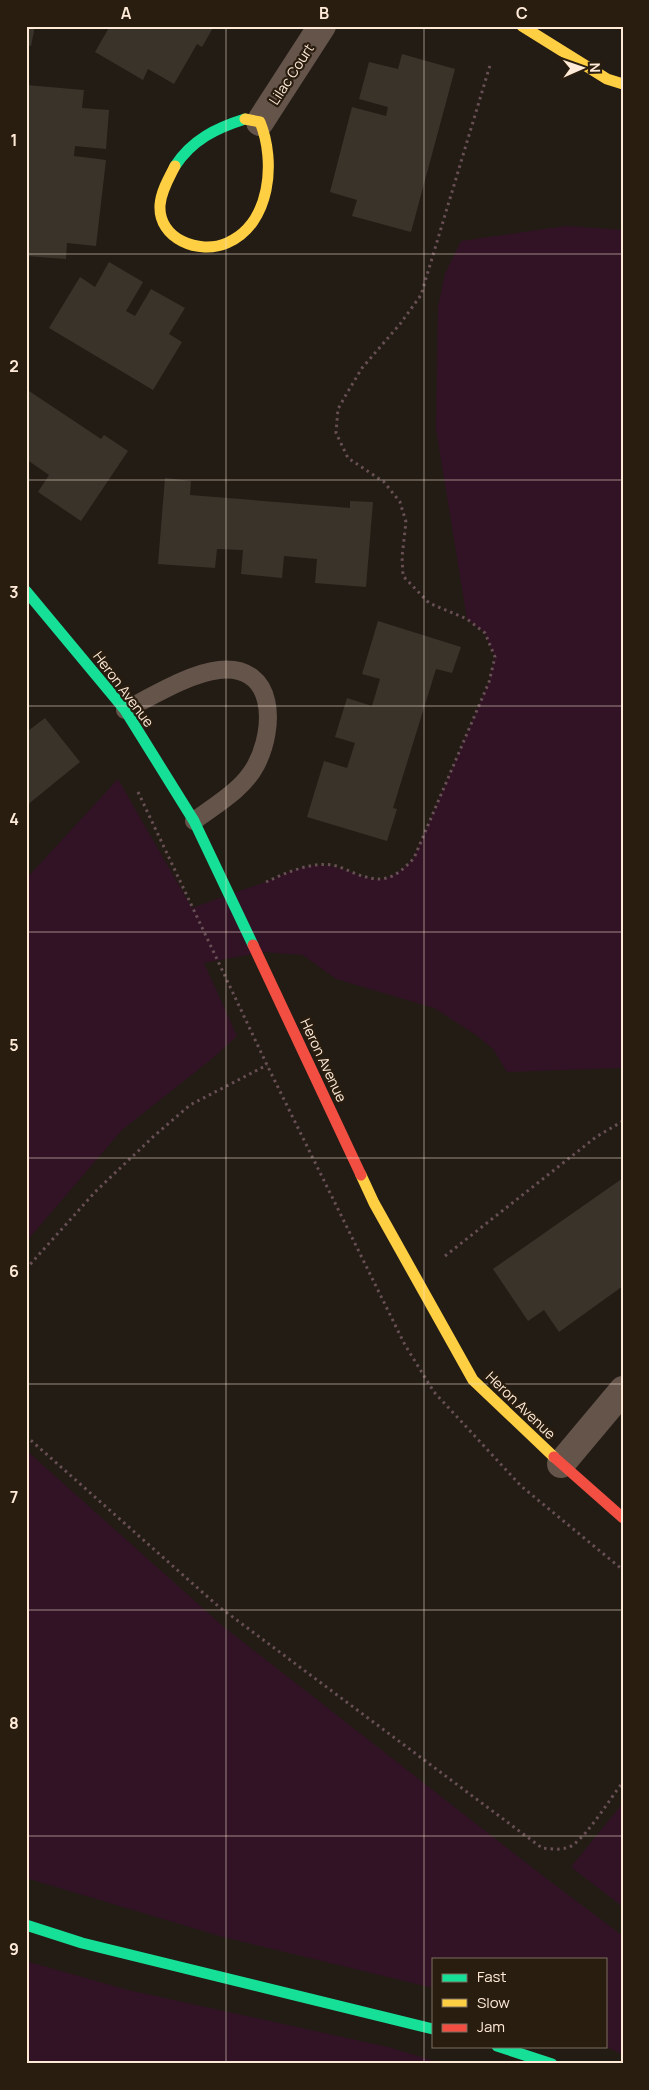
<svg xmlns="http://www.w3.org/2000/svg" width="649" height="2090" font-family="Manrope,sans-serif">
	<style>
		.green { fill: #311325 }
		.building { fill: #3a332a }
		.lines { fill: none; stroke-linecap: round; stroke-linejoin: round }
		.path { stroke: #674f53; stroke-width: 3; stroke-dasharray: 2.5 4; stroke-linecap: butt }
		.lane { stroke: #64544a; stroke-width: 18 }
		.street { stroke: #64544a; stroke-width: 28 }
		.fast { stroke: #16e098; stroke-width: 11 }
		.slow { stroke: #ffcf43; stroke-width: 11 }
		.jam { stroke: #f24e42; stroke-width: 11 }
		.grid { fill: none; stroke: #ffead7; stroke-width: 1; stroke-opacity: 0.55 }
		.labels { text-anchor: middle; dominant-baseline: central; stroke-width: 4.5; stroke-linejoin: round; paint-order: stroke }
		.street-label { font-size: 14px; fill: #ffead7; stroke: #291d0f }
		.neatline { fill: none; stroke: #ffead7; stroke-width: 2 }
		.grid-label { font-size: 16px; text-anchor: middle; font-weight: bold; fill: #ffead7 }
	</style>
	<rect width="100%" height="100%" fill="#231c15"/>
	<g class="green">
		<path d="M566 226 623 230V1068L507 1072 493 1049 476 1035 434 1008 336 979 303 955 263 952 204 963 237 1036 213 1058 122 1130 26 1242V879L118 779 192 908C216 899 241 891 265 882 281 876 295 868 312 866 359 861 371 904 414 858L489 682 495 657 485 633 467 619 436 429 438 307 445 274 461 241Z"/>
		<path d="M26 1450 225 1628 547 1879 623 1936V2055L605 2046V1959H433V1988L223 1937 26 1878Z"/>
		<path d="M623 1803V1907L571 1867Z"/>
		<path d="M26 1961 128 1990 388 2047 445 2064H35L26 2056Z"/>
	</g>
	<g class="building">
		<path d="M26 26H35L31 46 26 45Z"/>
		<path d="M110 26H214L202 47 197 44 174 84 148 69 143 80 95 52Z"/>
		<path d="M402 54 455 69 411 232 352 216 357 200 330 192 352 107 386 116 388 107 359 99 369 62 398 69Z"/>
		<path d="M26 85 84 90 82 108 109 110 106 149 75 146 74 156 106 160 96 246 67 243 66 259 26 256Z"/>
		<path d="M109 262 143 282 126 311 135 316 151 289 185 308 169 334 182 342 153 390 49 328 80 277 95 287Z"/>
		<path d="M26 389 101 439 104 435 128 451 81 521 38 492 49 475 26 459Z"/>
		<path d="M165 478 191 481 190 495 350 508V501L373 502 366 587 315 583 317 559 284 556 282 578 241 574 243 550 217 549 215 568 158 564Z"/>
		<path d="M378 621 461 647 452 673 436 669 393 808 397 809 387 841 307 817 324 761 347 768 355 743 335 737 347 698 372 706 380 679 362 674Z"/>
		<path d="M45 718 80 762 26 806V728L28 731Z"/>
		<path d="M623 1178V1286L559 1332 544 1310 528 1321 493 1269Z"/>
	</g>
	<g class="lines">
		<g class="path">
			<path d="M138 792 267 1065 405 1345 434 1392 521 1486 623 1570"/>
			<path d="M266 882C286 873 309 862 332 865 339 866 347 870 354 873 382 884 394 880 414 858L489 682 495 657 485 633 467 619 429 603 403 576 402 557 406 522 400 502 384 482 348 458 336 433 338 409 347 393 362 368 400 324 421 295 491 62"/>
			<path d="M445 1256 596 1137 623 1121"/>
			<path d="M26 1269 95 1192 154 1136 190 1105 267 1065"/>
			<path d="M26 1436 218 1606 542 1848C552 1849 564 1851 573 1845 590 1832 609 1800 623 1782"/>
		</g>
		<path class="lane" d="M125 710C151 697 190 673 219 670 277 664 275 729 256 765 243 790 215 805 194 821"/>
		<g class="street">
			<path d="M260 122 322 26"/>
			<path d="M561 1464 623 1390"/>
		</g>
		<g class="fast">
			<path d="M175 166C192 140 216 128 245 119"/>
			<path d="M26 591 125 710 194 821 253 945"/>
			<path d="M26 1925 82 1943 433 2029"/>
			<path d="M497 2046 552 2064"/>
		</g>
		<g class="slow">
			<path d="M522 26 607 79 623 84"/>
			<path d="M175 166C169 178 161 191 160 205 158 239 199 255 227 243 271 224 276 161 260 122L245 119"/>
			<path d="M361 1175 374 1203 473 1380 554 1457"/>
		</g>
		<g class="jam">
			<path d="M253 945 361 1175"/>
			<path d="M554 1457 623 1518"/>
		</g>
	</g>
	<path class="grid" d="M226 26V2064M424 26V2064M26 254H623M26 480H623M26 706H623M26 932H623M26 1158H623M26 1384H623M26 1610H623M26 1836H623"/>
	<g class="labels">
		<g class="street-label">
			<text transform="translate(291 74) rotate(-57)">Lilac Court</text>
			<text transform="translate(124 689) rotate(53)">Heron Avenue</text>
			<text transform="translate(324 1060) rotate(65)">Heron Avenue</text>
			<text transform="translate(521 1405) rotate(44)">Heron Avenue</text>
		</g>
	</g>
	<rect width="649" height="2090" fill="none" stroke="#291d0f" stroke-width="55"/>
	<rect x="432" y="1958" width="175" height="90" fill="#291d0f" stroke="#7f6f5f"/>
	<rect x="442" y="1974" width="25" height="8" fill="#16e098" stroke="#7f6f5f"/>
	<text x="477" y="1982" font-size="15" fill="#ffead7">Fast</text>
	<rect x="442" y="1999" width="25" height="8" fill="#ffcf43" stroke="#7f6f5f"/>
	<text x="477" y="2008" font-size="15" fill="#ffead7">Slow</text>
	<rect x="442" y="2024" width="25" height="8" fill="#f24e42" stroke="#7f6f5f"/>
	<text x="477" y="2032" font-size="15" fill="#ffead7">Jam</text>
	<g transform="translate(582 68) rotate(88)" stroke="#291d0f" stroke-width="4" paint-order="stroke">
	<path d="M0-4L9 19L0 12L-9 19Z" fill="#ffead7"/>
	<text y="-8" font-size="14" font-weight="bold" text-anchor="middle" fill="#ffead7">N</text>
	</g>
	<rect x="28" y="28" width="594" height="2034" class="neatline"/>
	<g class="grid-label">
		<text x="126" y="19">A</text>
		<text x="324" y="19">B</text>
		<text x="522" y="19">C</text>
		<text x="14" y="146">1</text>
		<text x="14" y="372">2</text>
		<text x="14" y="598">3</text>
		<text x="14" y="825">4</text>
		<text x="14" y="1051">5</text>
		<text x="14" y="1277">6</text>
		<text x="14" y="1503">7</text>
		<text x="14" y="1729">8</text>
		<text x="14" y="1955">9</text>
	</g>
</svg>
